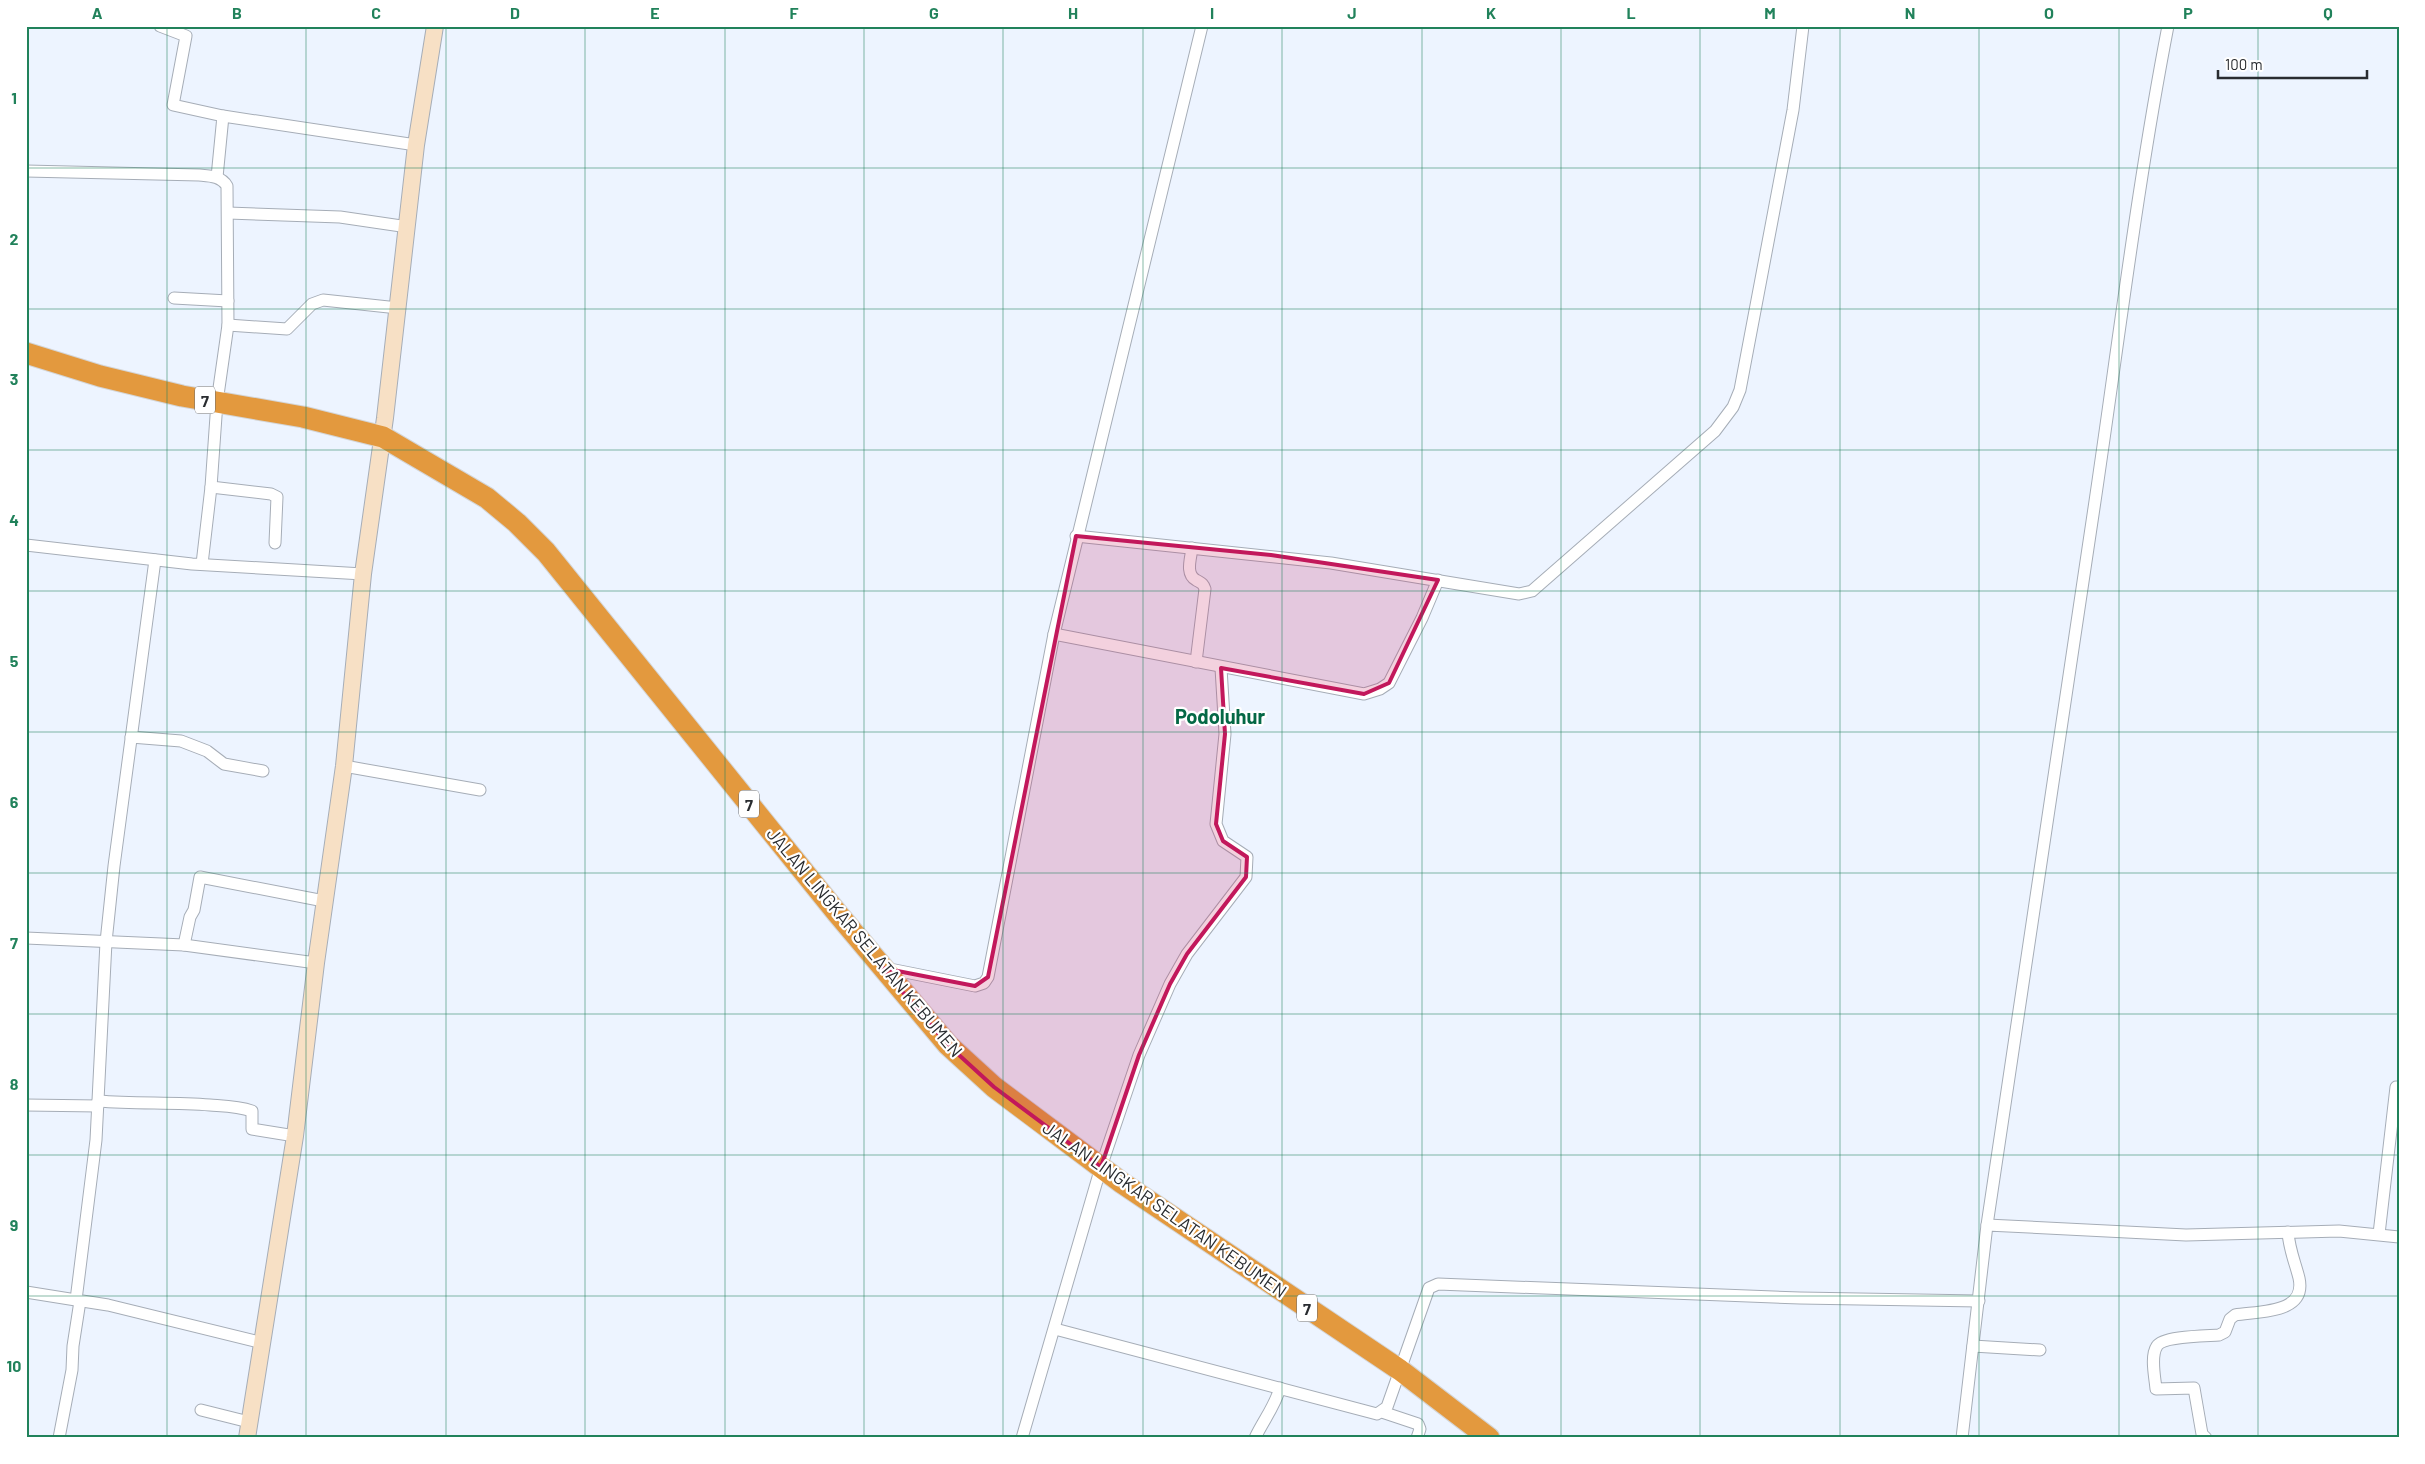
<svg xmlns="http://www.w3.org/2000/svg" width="2425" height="1464" font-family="Barlow,sans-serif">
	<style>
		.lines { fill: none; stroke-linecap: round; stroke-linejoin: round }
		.street-casing { stroke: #a6adb7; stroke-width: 13 }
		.secondary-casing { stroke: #a6adb7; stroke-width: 18 }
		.highway-casing { stroke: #d4d5d6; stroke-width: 23 }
		.street { stroke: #fff; stroke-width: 11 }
		.secondary { stroke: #f7e0c5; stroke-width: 16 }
		.highway { stroke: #e3993e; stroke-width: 21 }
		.marked { fill: #c2185b; fill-opacity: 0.2; stroke: #c2185b; stroke-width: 4; stroke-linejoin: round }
		.grid { fill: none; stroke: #21825b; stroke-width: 1; stroke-opacity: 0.55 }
		.labels { text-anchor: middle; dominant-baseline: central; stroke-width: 4.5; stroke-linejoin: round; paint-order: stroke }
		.shield { fill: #fff; stroke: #696b6e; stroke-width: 1 }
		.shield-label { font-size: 16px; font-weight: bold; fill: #292c30 }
		.street-label { font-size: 18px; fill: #292c30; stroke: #fff }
		.quarter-label { font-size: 20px; font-weight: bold; fill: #046845; stroke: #fff }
		.neatline { fill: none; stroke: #21825b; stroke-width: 2 }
		.grid-label { font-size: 16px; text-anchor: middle; font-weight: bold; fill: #21825b }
	</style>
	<rect width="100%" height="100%" fill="#edf4ff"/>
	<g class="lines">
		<defs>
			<g id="street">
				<path d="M160 26 186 36 173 105 223 116 217 177"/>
				<path d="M223 116 416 145"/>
				<path d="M26 171 199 175C210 176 221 176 227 186L228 325 217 402 211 487 202 564"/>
				<path d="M228 213 340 217 408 227"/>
				<path d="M174 298 228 301"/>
				<path d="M228 325 287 329 312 304 323 300 398 308"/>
				<path d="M211 487 271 494 277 497 275 543"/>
				<path d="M1076 536 1331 563 1519 594 1532 591 1715 431 1733 407 1740 390 1793 110 1803 26"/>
				<path d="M26 545 192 564 363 574"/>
				<path d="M1192 548C1191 558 1185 574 1196 580 1201 583 1203 583 1205 589L1196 662"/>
				<path d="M155 560 114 866 106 942 96 1140 76 1300 108 1305 263 1343"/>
				<path d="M1054 634 1364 694 1380 689 1389 683 1422 618 1438 580"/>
				<path d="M131 737 181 741 207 751 224 764 263 771"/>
				<path d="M344 766 480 790"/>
				<path d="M26 938 184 945 316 963"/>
				<path d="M184 945 190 917 194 910 200 877 324 901"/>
				<path d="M885 968 975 986 984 983 988 977 1054 634 1202 26"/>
				<path d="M98 1101C136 1104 173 1102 210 1105 224 1106 238 1106 252 1111V1129L295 1136"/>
				<path d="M26 1105 98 1106"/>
				<path d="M1987 1225C2022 986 2059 747 2094 508 2118 347 2137 186 2168 26"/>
				<path d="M2379 1234 2396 1087"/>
				<path d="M26 1292 76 1300"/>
				<path d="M1055 1329 1377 1414 1387 1407 1429 1288 1438 1284 1800 1298 1979 1301"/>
				<path d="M1973 1346 2040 1350"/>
				<path d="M201 1410 249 1422"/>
				<path d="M1382 1412 1418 1424 1420 1429 1417 1438"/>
				<path d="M59 1438 72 1370 73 1346 80 1301"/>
				<path d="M1022 1438 1101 1167 1139 1055 1170 984 1187 954 1246 877 1247 857 1223 841 1216 824 1225 734 1221 668"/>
				<path d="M1255 1438C1263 1421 1275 1406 1280 1388"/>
				<path d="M1962 1438 1987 1225 2186 1235 2339 1231 2399 1237"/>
				<path d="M2206 1438 2202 1434 2194 1388 2156 1389C2155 1377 2150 1356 2157 1346 2163 1336 2207 1336 2219 1335L2225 1332 2230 1319 2235 1315C2259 1311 2307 1314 2299 1278 2295 1262 2289 1249 2288 1232"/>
			</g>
			<path id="secondary" d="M247 1438 295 1136 316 963 344 766 363 574 385 418 416 145 435 26"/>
			<path id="highway" d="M26 353 100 376 182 396 303 417 383 437 487 498 517 523 546 552 837 913 948 1045 994 1087 1122 1183 1400 1370 1489 1438"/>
		</defs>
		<use href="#street" class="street-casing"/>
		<use href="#secondary" class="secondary-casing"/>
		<use href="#highway" class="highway-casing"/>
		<use href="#street" class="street"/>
		<use href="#secondary" class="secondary"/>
		<use href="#highway" class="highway"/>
	</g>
	<path class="marked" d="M1076 536 1271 555 1438 580 1389 683 1364 694 1221 668 1225 734 1216 824 1223 841 1247 857 1246 877 1187 954 1170 984 1139 1055 1101 1167 994 1087 948 1045 882 968 975 986 988 977Z"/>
	<path class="grid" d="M167 26V1438M306 26V1438M446 26V1438M585 26V1438M725 26V1438M864 26V1438M1003 26V1438M1143 26V1438M1282 26V1438M1422 26V1438M1561 26V1438M1700 26V1438M1840 26V1438M1979 26V1438M2119 26V1438M2258 26V1438M26 168H2399M26 309H2399M26 450H2399M26 591H2399M26 732H2399M26 873H2399M26 1014H2399M26 1155H2399M26 1296H2399"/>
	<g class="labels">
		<g class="shield">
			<rect x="195" y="386.5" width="20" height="27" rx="4"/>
			<rect x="739" y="790.5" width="20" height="27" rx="4"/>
			<rect x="1297" y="1294.5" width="20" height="27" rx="4"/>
		</g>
		<g class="shield-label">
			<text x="205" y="400">7</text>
			<text x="749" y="804">7</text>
			<text x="1307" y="1308">7</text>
		</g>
		<g class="street-label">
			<text transform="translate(865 942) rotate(50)">JALAN LINGKAR SELATAN KEBUMEN</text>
			<text transform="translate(1165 1209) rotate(35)">JALAN LINGKAR SELATAN KEBUMEN</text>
		</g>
		<g class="quarter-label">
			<text x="1220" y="716">Podoluhur</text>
		</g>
	</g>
	<rect width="2425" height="1464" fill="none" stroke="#ffffff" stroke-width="55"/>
	<path d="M2218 70v8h149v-8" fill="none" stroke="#292c30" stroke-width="2.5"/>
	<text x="2225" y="70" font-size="15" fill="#292c30" stroke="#ffffff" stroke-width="4" paint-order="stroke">100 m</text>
	<rect x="28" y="28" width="2370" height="1408" class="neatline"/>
	<g class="grid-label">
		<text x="97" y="19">A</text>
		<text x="237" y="19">B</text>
		<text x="376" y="19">C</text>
		<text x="515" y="19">D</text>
		<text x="655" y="19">E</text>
		<text x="794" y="19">F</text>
		<text x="934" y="19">G</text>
		<text x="1073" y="19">H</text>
		<text x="1212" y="19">I</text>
		<text x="1352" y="19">J</text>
		<text x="1491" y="19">K</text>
		<text x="1631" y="19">L</text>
		<text x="1770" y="19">M</text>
		<text x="1910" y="19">N</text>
		<text x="2049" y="19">O</text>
		<text x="2188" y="19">P</text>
		<text x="2328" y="19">Q</text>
		<text x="14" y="104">1</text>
		<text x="14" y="245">2</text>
		<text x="14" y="385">3</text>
		<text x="14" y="526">4</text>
		<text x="14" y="667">5</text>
		<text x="14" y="808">6</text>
		<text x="14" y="949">7</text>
		<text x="14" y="1090">8</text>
		<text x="14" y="1231">9</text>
		<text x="14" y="1372">10</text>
	</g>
</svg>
